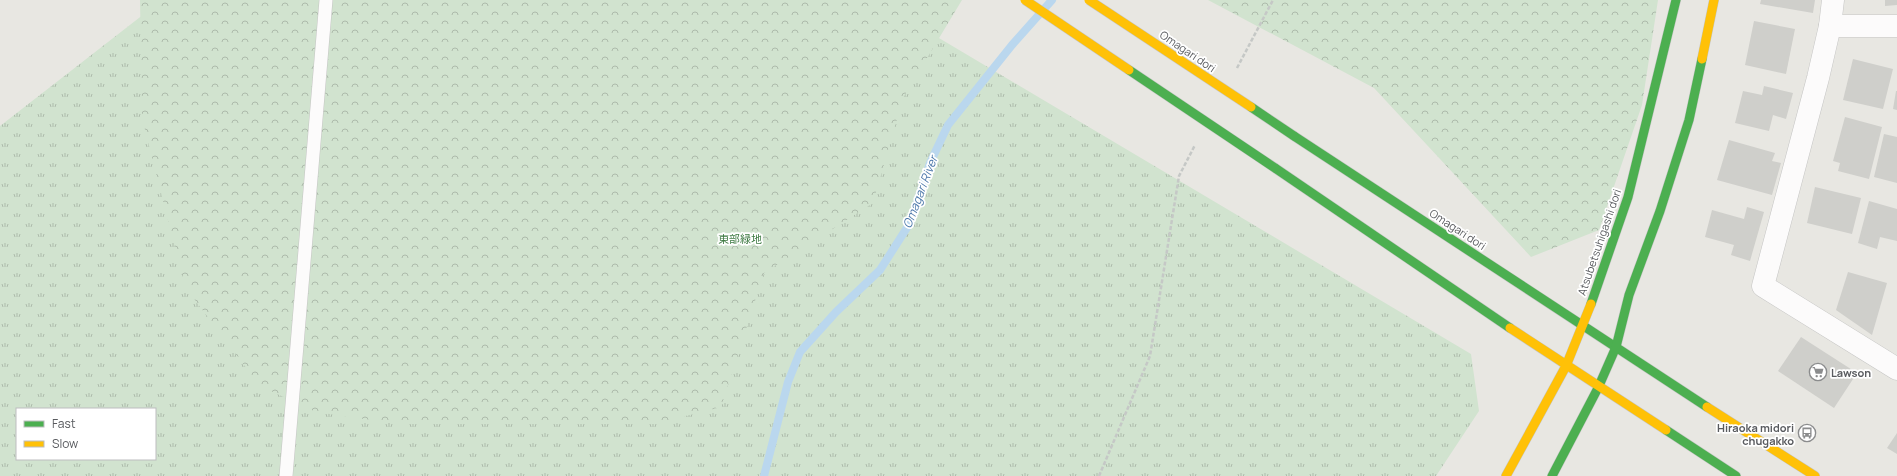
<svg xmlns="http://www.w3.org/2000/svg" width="1897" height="476" font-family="Manrope,'Noto Sans JP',sans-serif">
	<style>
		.grass { fill: url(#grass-tufts); fill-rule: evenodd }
		.forest { fill: url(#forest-crowns) }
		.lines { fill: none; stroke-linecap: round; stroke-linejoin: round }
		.stream { stroke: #bad7ee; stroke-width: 8 }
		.building { fill: #cfcfcb }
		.lane-casing { stroke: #c5c5c4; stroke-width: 14 }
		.street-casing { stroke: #c5c5c4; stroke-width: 23 }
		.fast-casing { stroke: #c5c6c5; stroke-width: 10 }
		.slow-casing { stroke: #c5c6c5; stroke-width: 10 }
		.path { stroke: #c5c8c6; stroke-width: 2.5; stroke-dasharray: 4 2; stroke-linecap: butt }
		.lane { stroke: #fcfbfb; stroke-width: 13 }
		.street { stroke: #fcfbfb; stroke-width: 22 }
		.fast { stroke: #4caf50; stroke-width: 9 }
		.slow { stroke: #ffc107; stroke-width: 9 }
		.fast-bridge-casing { stroke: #c5c6c5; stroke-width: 10; stroke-linecap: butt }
		.slow-bridge-casing { stroke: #c5c6c5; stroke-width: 10; stroke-linecap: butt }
		.fast-bridge { stroke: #4caf50; stroke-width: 9 }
		.slow-bridge { stroke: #ffc107; stroke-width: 9 }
		.labels { text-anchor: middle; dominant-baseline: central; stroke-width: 3.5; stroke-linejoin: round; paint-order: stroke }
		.street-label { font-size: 11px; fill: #595b5f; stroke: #fff }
		.park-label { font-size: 11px; fill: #3d7a42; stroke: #fff }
		.poi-label { font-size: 11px; font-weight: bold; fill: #595b5f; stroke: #fff; text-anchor: start }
		.water-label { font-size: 12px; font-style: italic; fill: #4b77aa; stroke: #fff }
	</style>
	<defs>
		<pattern id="grass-tufts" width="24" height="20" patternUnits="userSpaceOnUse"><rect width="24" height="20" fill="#d1e3cf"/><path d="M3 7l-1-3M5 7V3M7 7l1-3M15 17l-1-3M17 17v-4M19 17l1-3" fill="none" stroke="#adbbab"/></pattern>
		<pattern id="forest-crowns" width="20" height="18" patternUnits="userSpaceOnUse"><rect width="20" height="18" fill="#d1e3cf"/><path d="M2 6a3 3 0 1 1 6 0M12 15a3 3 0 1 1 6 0" fill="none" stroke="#adbbab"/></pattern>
	</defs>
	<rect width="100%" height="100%" fill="#e8e7e2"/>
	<path class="grass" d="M162 0H875L1471 354 1479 411 1436 476H0V126ZM17 409H155V459H17Z"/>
	<g class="forest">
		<path d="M140 0H962L903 98 873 203 764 273 721 407 654 424H398L316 412 260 386 185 287 142 118Z"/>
		<path d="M1208 0H1658L1642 105 1599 230 1531 257 1374 88Z"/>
	</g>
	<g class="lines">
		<path class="stream" d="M764 476 788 382 800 352 836 312 880 270 910 223 930 163 948 125 1012 45 1052 0"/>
	</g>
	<g class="building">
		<path d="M1761 0H1815L1813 13 1760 4Z"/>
		<path d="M1885 0H1897V5L1885 6Z"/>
		<path d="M1754 21 1795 29 1786 74 1745 65Z"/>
		<path d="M1853 59 1893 69 1883 109 1843 100Z"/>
		<path d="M1764 86 1793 93 1786 119 1773 115 1769 131 1735 123 1743 91 1762 95Z"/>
		<path d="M1896 91H1897V110L1893 109Z"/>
		<path d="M1845 117 1882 127 1869 179 1838 171 1840 163 1833 161Z"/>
		<path d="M1884 134 1897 137V183L1874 177Z"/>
		<path d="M1729 140 1775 153 1772 161 1781 163 1772 195 1717 180Z"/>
		<path d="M1815 187 1861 198 1852 234 1807 223Z"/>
		<path d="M1869 201 1897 209V241L1880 237 1877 249 1858 243Z"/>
		<path d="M1747 207 1764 212 1750 261 1731 255 1734 245 1705 237 1712 210 1744 219Z"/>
		<path d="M1848 272 1887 283 1872 335 1836 310Z"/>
		<path d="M1801 337 1857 373 1834 408 1778 371Z"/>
		<path d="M1897 433V454L1887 448Z"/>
	</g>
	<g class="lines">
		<defs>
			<path id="lane" d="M286 476 326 0"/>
			<g id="street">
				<path d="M1833 0 1830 26 1818 78 1763 286 1897 369"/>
				<path d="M1830 26H1897"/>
			</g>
			<g id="fast">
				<path d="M1294 136 1707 407"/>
				<path d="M1275 168 1510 328"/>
				<path d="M1591 304 1628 197 1676 0"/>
				<path d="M1666 430 1736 476"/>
				<path d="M1552 476 1598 388 1616 347 1629 295 1660 211 1689 120 1702 59"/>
			</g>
			<g id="slow">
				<path d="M1702 59 1714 0"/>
				<path d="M1510 328 1666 430"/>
				<path d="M1707 407 1815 476"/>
				<path d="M1506 476 1566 366 1591 304"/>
			</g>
		</defs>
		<use href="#lane" class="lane-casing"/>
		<use href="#street" class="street-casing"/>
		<use href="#fast" class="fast-casing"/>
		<use href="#slow" class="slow-casing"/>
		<g class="path">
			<path d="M1237 68 1273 0"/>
			<path d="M1099 476 1150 356 1179 176 1195 145"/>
		</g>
		<use href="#lane" class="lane"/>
		<use href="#street" class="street"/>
		<use href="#fast" class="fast"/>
		<use href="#slow" class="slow"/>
		<defs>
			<g id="fast-bridge">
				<path d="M1129 70 1275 168"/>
				<path d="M1251 107 1294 136"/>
			</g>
			<g id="slow-bridge">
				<path d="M1025 0 1129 70"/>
				<path d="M1089 0 1251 107"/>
			</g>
		</defs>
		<use href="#fast-bridge" class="fast-bridge-casing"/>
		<use href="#slow-bridge" class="slow-bridge-casing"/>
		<use href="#fast-bridge" class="fast-bridge"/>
		<use href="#slow-bridge" class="slow-bridge"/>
	</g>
	<defs>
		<symbol id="supermarket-ring" viewBox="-11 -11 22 22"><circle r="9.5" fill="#fff" stroke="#8b8c8d" stroke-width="1.5"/><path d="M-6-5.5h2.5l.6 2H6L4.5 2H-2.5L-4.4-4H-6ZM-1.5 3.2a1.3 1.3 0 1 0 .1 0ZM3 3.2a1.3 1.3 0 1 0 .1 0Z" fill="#8b8c8d"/></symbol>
		<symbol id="bus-ring" viewBox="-11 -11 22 22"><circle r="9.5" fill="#fff" stroke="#8b8c8d" stroke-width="1.5"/><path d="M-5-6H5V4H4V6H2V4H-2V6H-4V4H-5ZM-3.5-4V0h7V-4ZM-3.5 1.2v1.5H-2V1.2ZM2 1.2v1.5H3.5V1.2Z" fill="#8b8c8d"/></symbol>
	</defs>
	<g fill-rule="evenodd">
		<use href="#supermarket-ring" x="1808" y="362" width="20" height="20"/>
		<use href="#bus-ring" x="1797" y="423" width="20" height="20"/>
	</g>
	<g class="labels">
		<g class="street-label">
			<text transform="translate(1188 51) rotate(34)">Omagari dori</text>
			<text transform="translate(1458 229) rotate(33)">Omagari dori</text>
			<text transform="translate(1599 242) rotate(-71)">Atsubetsuhigashi dori</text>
		</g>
		<g class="park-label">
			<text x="740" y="238">東部緑地</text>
		</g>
		<g class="poi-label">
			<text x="1831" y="372">Lawson</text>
			<text x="1794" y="427" text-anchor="end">Hiraoka midori<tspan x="1794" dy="13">chugakko</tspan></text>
		</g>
		<g class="water-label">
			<text transform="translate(920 192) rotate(-69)">Omagari River</text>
		</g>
	</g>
	<rect x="16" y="408" width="140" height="52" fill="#ffffff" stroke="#bdbdbf"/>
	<rect x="24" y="421" width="20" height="6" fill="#4caf50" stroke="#bdbdbf"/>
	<text x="52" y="428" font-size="12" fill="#595b5f">Fast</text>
	<rect x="24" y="441" width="20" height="6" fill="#ffc107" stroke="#bdbdbf"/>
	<text x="52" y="448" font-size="12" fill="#595b5f">Slow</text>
</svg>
